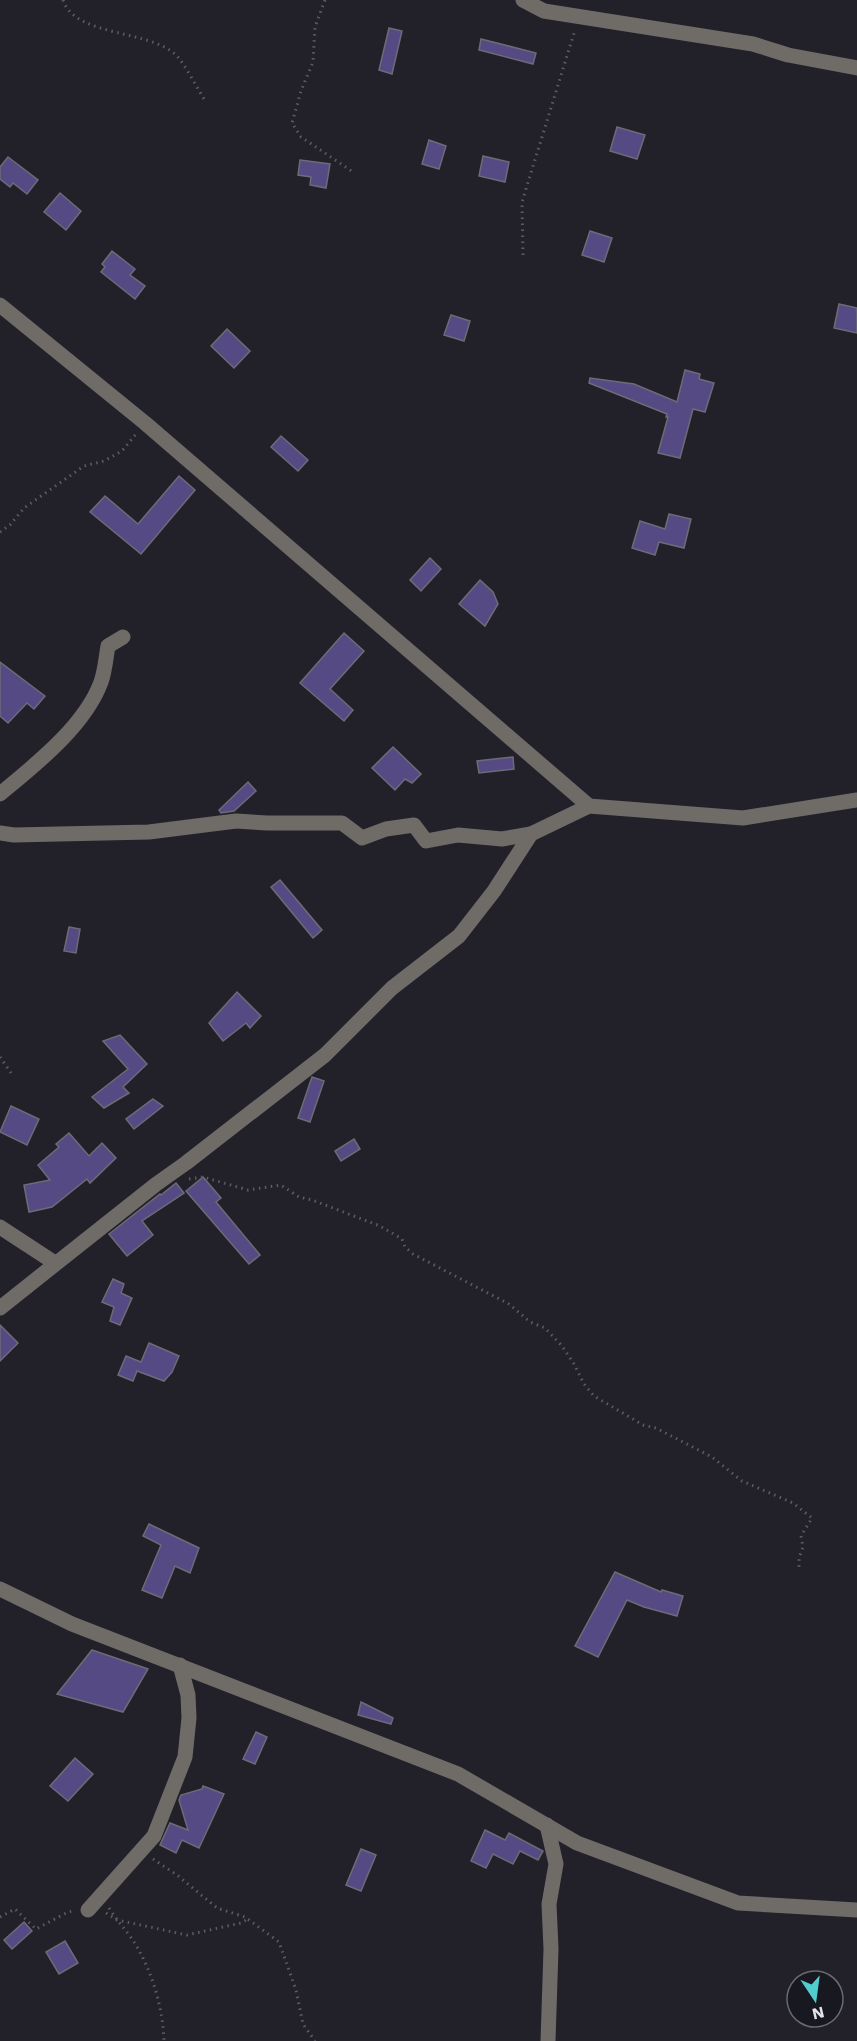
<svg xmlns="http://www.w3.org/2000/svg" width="857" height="2041" font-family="'Work Sans',sans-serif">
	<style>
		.building { fill: #564a84; stroke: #6c6b76; stroke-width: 1.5 }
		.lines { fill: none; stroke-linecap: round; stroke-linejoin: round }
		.path { stroke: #5d5c64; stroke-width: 3; stroke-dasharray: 1.5 4.5; stroke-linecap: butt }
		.minor { stroke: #6f6c68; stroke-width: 15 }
	</style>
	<rect width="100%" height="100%" fill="#22212a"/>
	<g class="building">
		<path d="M389 28 402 31 392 74 379 70Z"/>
		<path d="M481 39 536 53 533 64 479 50Z"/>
		<path d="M617 127 645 135 637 159 610 151Z"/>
		<path d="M429 140 446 146 439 169 422 164Z"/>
		<path d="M483 156 509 162 505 182 479 176Z"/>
		<path d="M8 157 38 180 27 194 13 183 10 187 0 179V167Z"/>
		<path d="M300 160 330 164 326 188 310 185 311 177 298 175Z"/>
		<path d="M60 193 81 211 66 230 44 212Z"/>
		<path d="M590 231 612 238 604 262 582 255Z"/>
		<path d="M112 251 135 269 130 275 145 286 135 299 101 272 105 267 102 264Z"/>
		<path d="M839 304 857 308V333L834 328Z"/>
		<path d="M451 315 470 321 464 341 444 335Z"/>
		<path d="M227 329 250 351 234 368 211 346Z"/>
		<path d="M685 370 700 374 699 379 714 383 705 412 693 409 680 458 658 453 668 417H666L667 414 589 383 590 378 634 384 677 402Z"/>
		<path d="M281 436 308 460 298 471 271 447Z"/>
		<path d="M179 476 195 490 141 554 90 512 105 496 138 524Z"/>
		<path d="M669 514 691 519 684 548 659 542 655 555 632 548 640 521 665 529Z"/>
		<path d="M430 558 441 569 421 591 410 580Z"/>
		<path d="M480 580 493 592 498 604 485 626 459 604Z"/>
		<path d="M344 633 364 651 330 689 353 710 344 721 300 683Z"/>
		<path d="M0 662 45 696 34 709 27 703 8 723 0 716Z"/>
		<path d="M393 747 421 774 412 783 405 779 395 790 372 768Z"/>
		<path d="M513 757 514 769 479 773 477 761Z"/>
		<path d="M248 782 256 791 234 811 221 813 219 810Z"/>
		<path d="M280 880 322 930 313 938 271 887Z"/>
		<path d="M69 927 80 929 76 953 64 951Z"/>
		<path d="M237 992 261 1016 250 1028 246 1023 223 1041 209 1023Z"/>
		<path d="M120 1035 147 1064 123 1087 129 1093 104 1108 92 1097 128 1069 103 1041Z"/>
		<path d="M312 1077 324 1081 310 1122 298 1118Z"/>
		<path d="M153 1099 163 1106 134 1129 126 1119Z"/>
		<path d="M11 1106 39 1119 27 1145 0 1132Z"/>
		<path d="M69 1133 89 1156 102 1143 116 1158 90 1183 87 1179 52 1207 29 1212 24 1185 50 1180 38 1165 59 1147 56 1144Z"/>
		<path d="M354 1139 360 1149 341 1161 335 1151Z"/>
		<path d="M203 1177 221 1198 216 1202 260 1255 249 1264 186 1191Z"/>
		<path d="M176 1183 184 1193 142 1221 153 1235 127 1256 109 1234 160 1194 161 1195Z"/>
		<path d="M113 1279 124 1284 121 1293 132 1298 120 1325 110 1321 114 1307 102 1302Z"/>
		<path d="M0 1325 18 1343 0 1361Z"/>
		<path d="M149 1343 179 1356 172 1372 164 1381 137 1371 133 1381 118 1375 126 1356 141 1362Z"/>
		<path d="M149 1524 199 1548 190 1573 175 1566 162 1598 142 1590 161 1545 143 1536Z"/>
		<path d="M615 1572 661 1592 662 1590 683 1596 677 1616 644 1607 627 1600 598 1657 575 1646Z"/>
		<path d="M92 1650 148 1669 123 1712 57 1694Z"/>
		<path d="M361 1702 393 1718 391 1724 358 1715Z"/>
		<path d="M256 1732 267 1737 255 1764 243 1759Z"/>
		<path d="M75 1758 93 1774 68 1801 50 1786Z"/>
		<path d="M203 1786 224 1794 199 1848 182 1840 176 1853 160 1845 170 1823 188 1830 179 1800 181 1795 202 1789Z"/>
		<path d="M485 1830 505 1840 509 1833 543 1851 538 1860 520 1851 513 1864 493 1854 486 1868 471 1861Z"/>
		<path d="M361 1849 376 1855 361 1891 346 1885Z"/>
		<path d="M24 1922 32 1931 12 1949 4 1940Z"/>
		<path d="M65 1941 78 1963 59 1974 46 1952Z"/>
	</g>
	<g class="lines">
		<g class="path">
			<path d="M63 0C75 37 148 29 176 55 185 64 198 90 206 102"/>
			<path d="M325 0 315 27 313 62 301 91 292 123 301 137 353 172"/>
			<path d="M523 255 522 202 575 30"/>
			<path d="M0 532 10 525 24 508 84 466 104 461 122 451 136 434"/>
			<path d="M0 1057 11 1073"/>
			<path d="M189 1179 203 1177 248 1190 281 1185 299 1197 312 1200 380 1226 402 1239 405 1247 413 1254 509 1304 530 1322 545 1328 562 1346 574 1364 584 1384 594 1396 643 1425 656 1428 712 1457 742 1481 793 1503 812 1518 801 1536 803 1547 799 1558V1567"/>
			<path d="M153 1859 177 1875 217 1908 245 1917 279 1942 296 1990 303 2024 315 2041"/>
			<path d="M109 1908C116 1919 124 1928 132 1939 151 1967 163 2007 164 2041"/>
			<path d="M106 1913 117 1920 187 1935 241 1923 248 1919"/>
			<path d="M0 1917 15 1909 36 1929 68 1912 73 1911"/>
		</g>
		<g class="minor">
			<path d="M523 0 544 11 753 44 788 55 857 68"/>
			<path d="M0 305 145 423 589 806"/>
			<path d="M0 794C35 765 85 726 101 682 105 671 106 657 108 646L123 637"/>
			<path d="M0 833 14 835 149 832 236 821 267 823H342L362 838 386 829 414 825 426 841 458 835 502 839 531 834"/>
			<path d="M0 1227 55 1263"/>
			<path d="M0 1308 155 1185 186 1163 325 1055 392 988 459 936 494 891 531 834 589 806 743 818 857 800"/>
			<path d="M0 1589 72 1624 458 1774 577 1843 738 1903 857 1910"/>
			<path d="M547 1825 556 1864 549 1904 551 1949 548 2041"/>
			<path d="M88 1910 154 1836 185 1757 189 1718 188 1695 180 1665"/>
		</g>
	</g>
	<g transform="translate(815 1999) rotate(167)"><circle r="28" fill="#181821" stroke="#696a71" stroke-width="1.5"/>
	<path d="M0-4.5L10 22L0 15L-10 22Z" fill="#52cdcd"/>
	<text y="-9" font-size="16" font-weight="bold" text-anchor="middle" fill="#e3e4ea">N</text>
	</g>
</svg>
